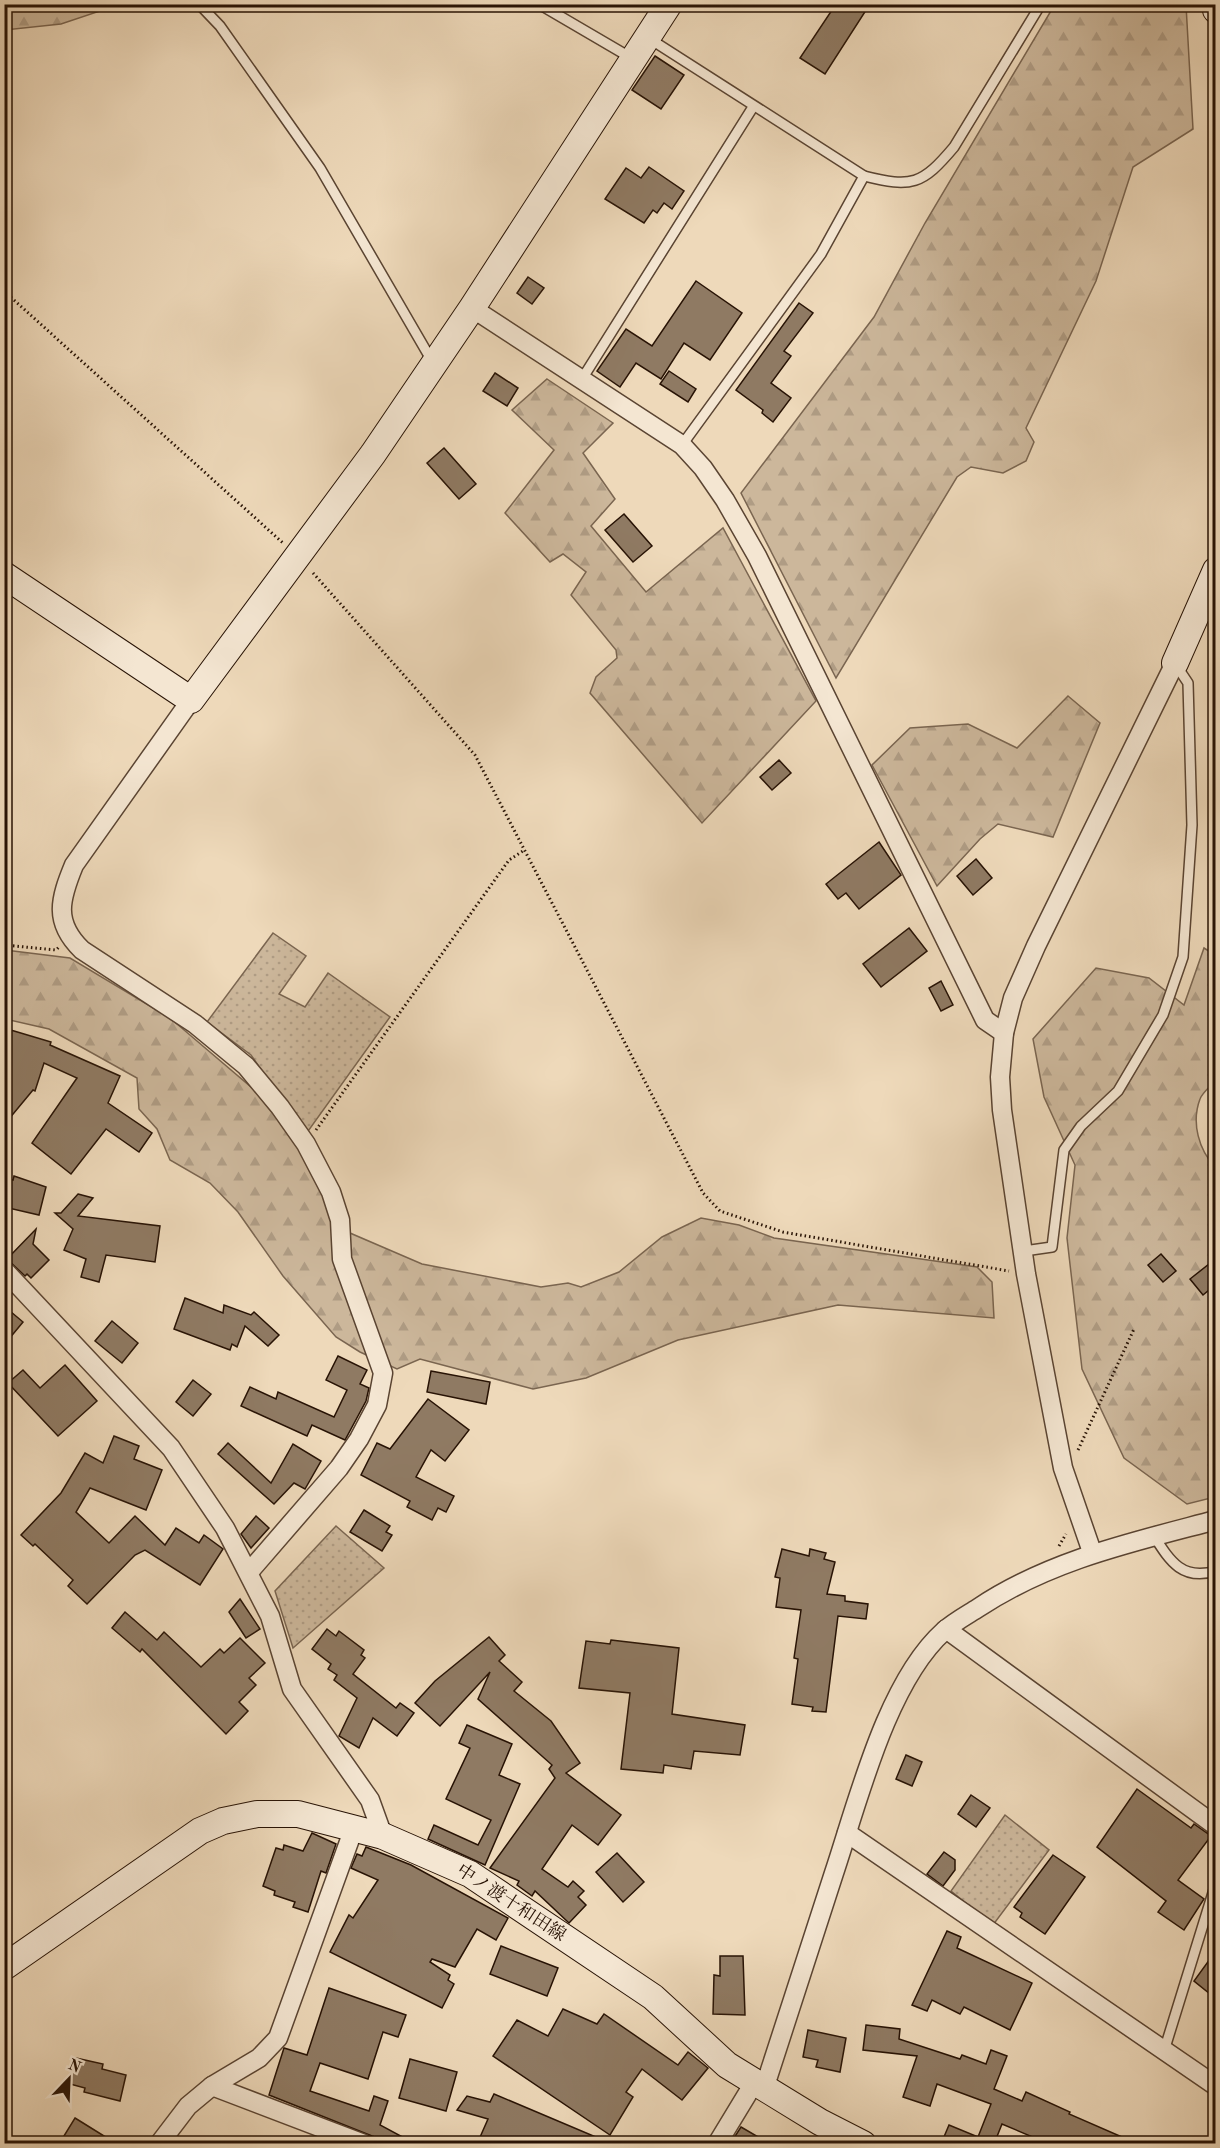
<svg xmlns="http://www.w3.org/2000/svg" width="1220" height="2148" font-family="'Old Standard TT','Noto Serif JP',serif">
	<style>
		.grass { fill: url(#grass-dots); stroke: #7a6550; stroke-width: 1.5 }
		.forest { fill: url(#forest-firs); stroke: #7a6550; stroke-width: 1.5 }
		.building { fill: #8f7a63; stroke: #281305; stroke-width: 1.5 }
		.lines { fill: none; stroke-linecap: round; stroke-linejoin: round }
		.lane-casing { stroke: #5a4432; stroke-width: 12 }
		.street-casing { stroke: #5a4432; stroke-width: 21 }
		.secondary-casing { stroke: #281305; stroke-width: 28 }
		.path { stroke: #281305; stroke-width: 3; stroke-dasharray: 1.5 3; stroke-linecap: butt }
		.lane { stroke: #f4e6d2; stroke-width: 9 }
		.street { stroke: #f4e6d2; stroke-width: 18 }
		.secondary { stroke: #f4e6d2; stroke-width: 26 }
		.labels { text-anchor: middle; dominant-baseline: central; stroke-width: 5; stroke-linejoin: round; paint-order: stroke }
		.street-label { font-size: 18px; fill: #281305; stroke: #f4e6d2 }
	</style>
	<defs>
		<pattern id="grass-dots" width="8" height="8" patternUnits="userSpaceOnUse" patternTransform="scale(1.5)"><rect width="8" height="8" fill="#ccb79b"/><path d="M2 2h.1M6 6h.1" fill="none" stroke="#af9c84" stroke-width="1.8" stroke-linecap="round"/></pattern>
		<pattern id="forest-firs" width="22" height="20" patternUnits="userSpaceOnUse" patternTransform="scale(1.5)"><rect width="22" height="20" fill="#ccb79b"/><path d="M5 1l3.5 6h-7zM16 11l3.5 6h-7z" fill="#af9c84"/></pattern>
	</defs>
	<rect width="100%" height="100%" fill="#eed9ba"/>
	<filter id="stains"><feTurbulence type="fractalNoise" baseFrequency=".00333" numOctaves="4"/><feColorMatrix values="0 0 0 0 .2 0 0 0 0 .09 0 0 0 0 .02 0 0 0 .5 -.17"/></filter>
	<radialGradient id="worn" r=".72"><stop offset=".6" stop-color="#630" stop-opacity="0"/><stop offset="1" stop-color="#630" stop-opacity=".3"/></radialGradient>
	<g class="grass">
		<path d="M273 933 306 956 279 994 305 1007 328 973 390 1017 306 1134 251 1055 207 1022Z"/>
		<path d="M336 1526 384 1568 293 1648 275 1591Z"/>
		<path d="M1005 1815 1049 1850 993 1925 951 1891Z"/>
	</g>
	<g class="forest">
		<path d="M5 4H105V5L103 10 61 24 5 30Z"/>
		<path d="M1055 4 1186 5 1193 129 1133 167 1096 281 1026 428 1034 442 1026 461 1003 473 971 467 957 477 836 678 741 493 874 317 925 223Z"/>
		<path d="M547 379 613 423 583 453 615 499 591 526 646 592 723 528 816 701 702 823 590 693 596 677 617 658 616 650 571 595 586 572 563 554 550 562 505 513 554 450 512 410Z"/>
		<path d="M1068 696 1100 723 1053 837 998 824 980 839 937 886 872 765 910 728 968 724 1017 748Z"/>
		<path d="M1204 948 1215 955V1081C1211 1086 1202 1093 1200 1099 1191 1123 1199 1150 1215 1167V1497L1187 1504 1124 1458 1082 1369 1067 1238 1075 1165 1044 1097 1033 1039 1096 968 1149 978 1184 1005Z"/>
		<path d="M5 950 70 958 170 1018 264 1098 304 1156 334 1219 350 1233 422 1264 541 1287 568 1283 581 1287 619 1272 662 1237 701 1218 739 1225 774 1238 977 1267 992 1282 994 1318 838 1305 678 1340 586 1378 533 1389 420 1359 397 1369 360 1352 336 1337 283 1276 238 1212 210 1183 170 1160 157 1129 139 1109 137 1078 49 1029 5 1019Z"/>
	</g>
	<g class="building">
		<path d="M836 4H870L825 74 800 58Z"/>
		<path d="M655 56 684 75 661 109 632 90Z"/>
		<path d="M649 167 684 191 672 209 664 203 657 213 653 210 644 223 605 199 626 168 641 178Z"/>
		<path d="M528 277 544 288 532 304 517 293Z"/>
		<path d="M696 281 742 313 710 360 684 343 661 379 636 363 620 387 597 371 626 329 652 346Z"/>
		<path d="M799 303 813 313 784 351 791 356 771 383 791 398 773 422 762 413 763 410 736 390Z"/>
		<path d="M669 371 696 389 688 402 660 384Z"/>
		<path d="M495 373 518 388 507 406 483 391Z"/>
		<path d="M444 448 476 484 459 499 427 463Z"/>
		<path d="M624 514 652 546 633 562 605 530Z"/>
		<path d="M779 760 791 773 772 790 760 777Z"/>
		<path d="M879 842 901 875 859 909 846 893 838 899 826 884Z"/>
		<path d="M976 859 992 878 973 895 957 876Z"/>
		<path d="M909 928 927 951 881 987 863 964Z"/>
		<path d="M941 981 953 1005 941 1011 929 988Z"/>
		<path d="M4 1028 51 1042 50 1045 120 1076 108 1103 152 1133 139 1152 106 1129 71 1174 32 1143 77 1078 44 1063 35 1091 33 1090 4 1125Z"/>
		<path d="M14 1176 46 1187 39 1215 4 1207V1178L13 1180Z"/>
		<path d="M78 1194 93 1198 78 1216 160 1226 155 1262 106 1255 99 1282 81 1277 86 1259 64 1250 73 1229 55 1213H61Z"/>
		<path d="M36 1229 33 1244 49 1260 31 1278 27 1274 25 1276 7 1259Z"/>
		<path d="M1161 1254 1176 1271 1163 1282 1148 1265Z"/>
		<path d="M1209 1264 1215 1272V1285L1203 1295 1190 1279Z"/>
		<path d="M185 1298 223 1313 224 1305 251 1315 254 1312 279 1335 268 1346 245 1326 237 1347 232 1344 230 1350 174 1329Z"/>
		<path d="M4 1306 23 1322 4 1345Z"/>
		<path d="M112 1321 138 1343 122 1363 95 1341Z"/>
		<path d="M338 1356 367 1370 360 1384 369 1388 366 1401 345 1440 312 1425 307 1436 241 1406 250 1387 276 1399 278 1392 334 1417 347 1390 326 1380Z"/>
		<path d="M65 1365 97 1401 58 1436 8 1383 23 1370 40 1388Z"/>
		<path d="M431 1371 490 1382 486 1404 427 1392Z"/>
		<path d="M193 1380 211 1394 193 1416 176 1402Z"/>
		<path d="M428 1399 469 1430 445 1461 431 1450 416 1477 454 1496 446 1512 438 1508 432 1520 407 1507 410 1501 361 1475 377 1443 390 1449Z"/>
		<path d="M114 1436 139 1446 134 1459 162 1470 146 1510 90 1488 76 1512 109 1543 135 1516 165 1545 176 1528 199 1543 204 1535 223 1549 200 1585 145 1550 135 1555 87 1604 68 1586 73 1580 35 1544 33 1546 21 1535 61 1493 85 1453 103 1463Z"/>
		<path d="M228 1443 271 1483 293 1444 321 1461 305 1489 294 1483 274 1504 218 1454Z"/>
		<path d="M364 1510 390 1526 386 1532 392 1535 382 1551 350 1532Z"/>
		<path d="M256 1516 269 1528 251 1548 241 1534Z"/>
		<path d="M782 1549 809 1556 810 1549 826 1553 824 1559 835 1562 827 1594 845 1596V1601L868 1604 866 1619 838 1616 826 1712 812 1711 813 1707 792 1704 798 1659 794 1658 801 1610 776 1607 780 1578 775 1577Z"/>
		<path d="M240 1599 260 1629 246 1638 229 1612Z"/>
		<path d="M125 1612 157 1640 164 1632 201 1667 220 1649 224 1653 240 1638 265 1663 249 1678 256 1685 239 1702 248 1711 226 1734 142 1649 140 1652 112 1628Z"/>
		<path d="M327 1629 336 1636 339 1631 364 1650 361 1655 365 1658 353 1674 396 1708 400 1703 414 1713 397 1736 373 1718 359 1748 339 1736 357 1698 334 1680 337 1675 328 1669 331 1664 312 1649Z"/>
		<path d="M489 1637 505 1655 499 1661 522 1682 514 1691 551 1721 580 1763 566 1773 621 1815 598 1845 572 1825 542 1869 568 1887 573 1881 584 1891 578 1897 586 1905 569 1923 535 1891 532 1896 517 1885 519 1881 490 1868 555 1778 549 1769 552 1765 478 1699 490 1672 440 1726 415 1703 435 1681Z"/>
		<path d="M611 1640 679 1648 672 1714 745 1725 740 1755 694 1751 691 1769 664 1765 663 1773 621 1769 630 1693 579 1688 586 1641 610 1644Z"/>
		<path d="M467 1725 512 1744 499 1775 520 1784 485 1865 428 1839 434 1825 478 1845 491 1820 446 1799 470 1748 459 1743Z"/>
		<path d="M906 1755 922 1762 912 1786 896 1779Z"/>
		<path d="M1137 1789 1191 1828 1194 1824 1211 1836 1178 1880 1204 1899 1184 1930 1158 1912 1166 1901 1097 1847Z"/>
		<path d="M971 1795 990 1808 976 1827 958 1814Z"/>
		<path d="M312 1833 336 1844 326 1873 321 1871 308 1912 293 1907 295 1902 274 1895 275 1891 263 1886 276 1848 283 1850 284 1845 303 1851Z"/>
		<path d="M366 1847 411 1865 508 1918 496 1940 477 1929 455 1967 432 1959 430 1962 450 1975 448 1980 454 1984 442 2008 330 1952 349 1915 353 1918 378 1880 351 1868 357 1854 362 1856Z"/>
		<path d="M944 1852 955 1860V1870L943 1886 927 1874Z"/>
		<path d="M617 1853 644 1882 623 1902 596 1872Z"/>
		<path d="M1053 1855 1085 1877 1045 1934 1020 1917 1022 1913 1014 1907Z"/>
		<path d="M947 1931 961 1937 957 1948 1032 1983 1010 2030 964 2007 960 2014 932 2000 927 2011 912 2005Z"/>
		<path d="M501 1946 558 1968 547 1996 490 1974Z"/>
		<path d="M1215 1952V1998L1194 1981Z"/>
		<path d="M720 1956H743L745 2015 713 2014 714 1975 720 1976Z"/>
		<path d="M329 1988 406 2015 398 2037 383 2032 368 2079 320 2063 310 2091 369 2111 374 2096 388 2101 380 2125 410 2141 408 2144H394L372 2136 269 2095 284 2048 307 2055Z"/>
		<path d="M563 2009 597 2024 604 2014 678 2065 688 2052 708 2068 682 2100 642 2069 626 2092 633 2097 610 2135 493 2056 517 2020 548 2036Z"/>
		<path d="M866 2025 900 2029 899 2039 960 2059 962 2055 986 2064 991 2050 1007 2056 994 2089 1022 2101 1026 2092 1070 2112 1069 2114 1138 2144H1049L1002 2124 994 2144H941L949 2125 978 2137 991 2104 937 2084 930 2106 903 2097 917 2056 863 2050Z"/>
		<path d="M808 2030 846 2038 840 2072 816 2067 818 2060 803 2057Z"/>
		<path d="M76 2058 103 2064 102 2069 126 2075 120 2101 84 2092 85 2088 70 2084Z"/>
		<path d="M410 2059 457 2072 446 2111 399 2098Z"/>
		<path d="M494 2094 610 2143V2144H477L488 2119 457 2110 467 2096 490 2102Z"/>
		<path d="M75 2118 117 2144H59Z"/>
		<path d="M741 2127 770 2144H730Z"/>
	</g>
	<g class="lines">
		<defs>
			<g id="lane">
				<path d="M199 4 220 26 320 168 432 361"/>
				<path d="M539 4 633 59"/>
				<path d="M650 39 864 176C912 188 922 185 954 147L1041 4"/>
				<path d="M582 379 753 107"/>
				<path d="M682 445 821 254 864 176"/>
				<path d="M1024 1251 1052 1247 1064 1150 1081 1126 1118 1091 1163 1015 1183 957 1192 825 1188 683 1176 665"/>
				<path d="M1154 1536C1170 1561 1182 1581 1216 1571"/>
				<path d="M1164 2051 1216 1883"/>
			</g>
			<g id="street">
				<path d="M472 308 682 445 703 468 725 500 757 556 985 1020 1004 1033"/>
				<path d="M191 700 74 865C60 899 53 922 82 950L195 1024 246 1066 280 1107 306 1144 331 1192 340 1220 342 1259 383 1373 377 1405 359 1439 339 1468 249 1572"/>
				<path d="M4 1270 171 1448 225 1528 270 1616 292 1689 370 1800 383 1836"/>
				<path d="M1092 1552 1063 1468 1026 1274 1002 1110 1000 1077 1004 1033 1013 998 1036 946 1175 663"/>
				<path d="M946 1629 1216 1826"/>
				<path d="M847 1833 1216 2086"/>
				<path d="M212 2086 364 2144"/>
				<path d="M764 2089C787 2017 811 1945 834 1873 858 1801 887 1682 944 1631 954 1622 967 1615 978 1608 1050 1560 1133 1542 1216 1520"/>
				<path d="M159 2144 188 2106 212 2086 259 2058 278 2038 354 1828"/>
				<path d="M717 2144 754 2083"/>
			</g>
			<g id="secondary">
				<path d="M1215 4 1216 10"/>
				<path d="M4 575 191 700 373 454 472 308 669 4"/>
				<path d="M1175 663 1216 570"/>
				<path d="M4 1967 200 1831 223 1821 257 1814H298L383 1836 470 1874 653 1997 727 2065 820 2122 863 2144"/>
			</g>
		</defs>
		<use href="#lane" class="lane-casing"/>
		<use href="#street" class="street-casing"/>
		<use href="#secondary" class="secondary-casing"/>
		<g class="path">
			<path d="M4 291 283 543"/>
			<path d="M313 573 475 755 703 1193 720 1211 783 1232 1009 1271"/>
			<path d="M4 945 56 950 59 947"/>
			<path d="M316 1130 509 860 523 851"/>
			<path d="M1078 1450 1134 1329"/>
			<path d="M1059 1546 1066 1534"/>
		</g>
		<use href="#lane" class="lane"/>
		<use href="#street" class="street"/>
		<use href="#secondary" class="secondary"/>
	</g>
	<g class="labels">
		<g class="street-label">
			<text transform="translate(511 1903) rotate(33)">中ノ渡十和田線</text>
		</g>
	</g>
	<rect width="1220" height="2148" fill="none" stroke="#eed9ba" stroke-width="24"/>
	<rect x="6" y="6" width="1208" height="2136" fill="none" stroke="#281305" stroke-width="3"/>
	<rect x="12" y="12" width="1196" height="2124" fill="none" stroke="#281305" stroke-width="1.5"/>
	<g transform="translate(69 2079) rotate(23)" stroke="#f4e6d2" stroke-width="4.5" paint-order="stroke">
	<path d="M0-4.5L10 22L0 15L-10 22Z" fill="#281305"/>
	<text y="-9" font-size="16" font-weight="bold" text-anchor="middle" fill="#281305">N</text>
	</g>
	<rect width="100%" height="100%" filter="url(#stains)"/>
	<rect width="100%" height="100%" fill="url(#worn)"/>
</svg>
